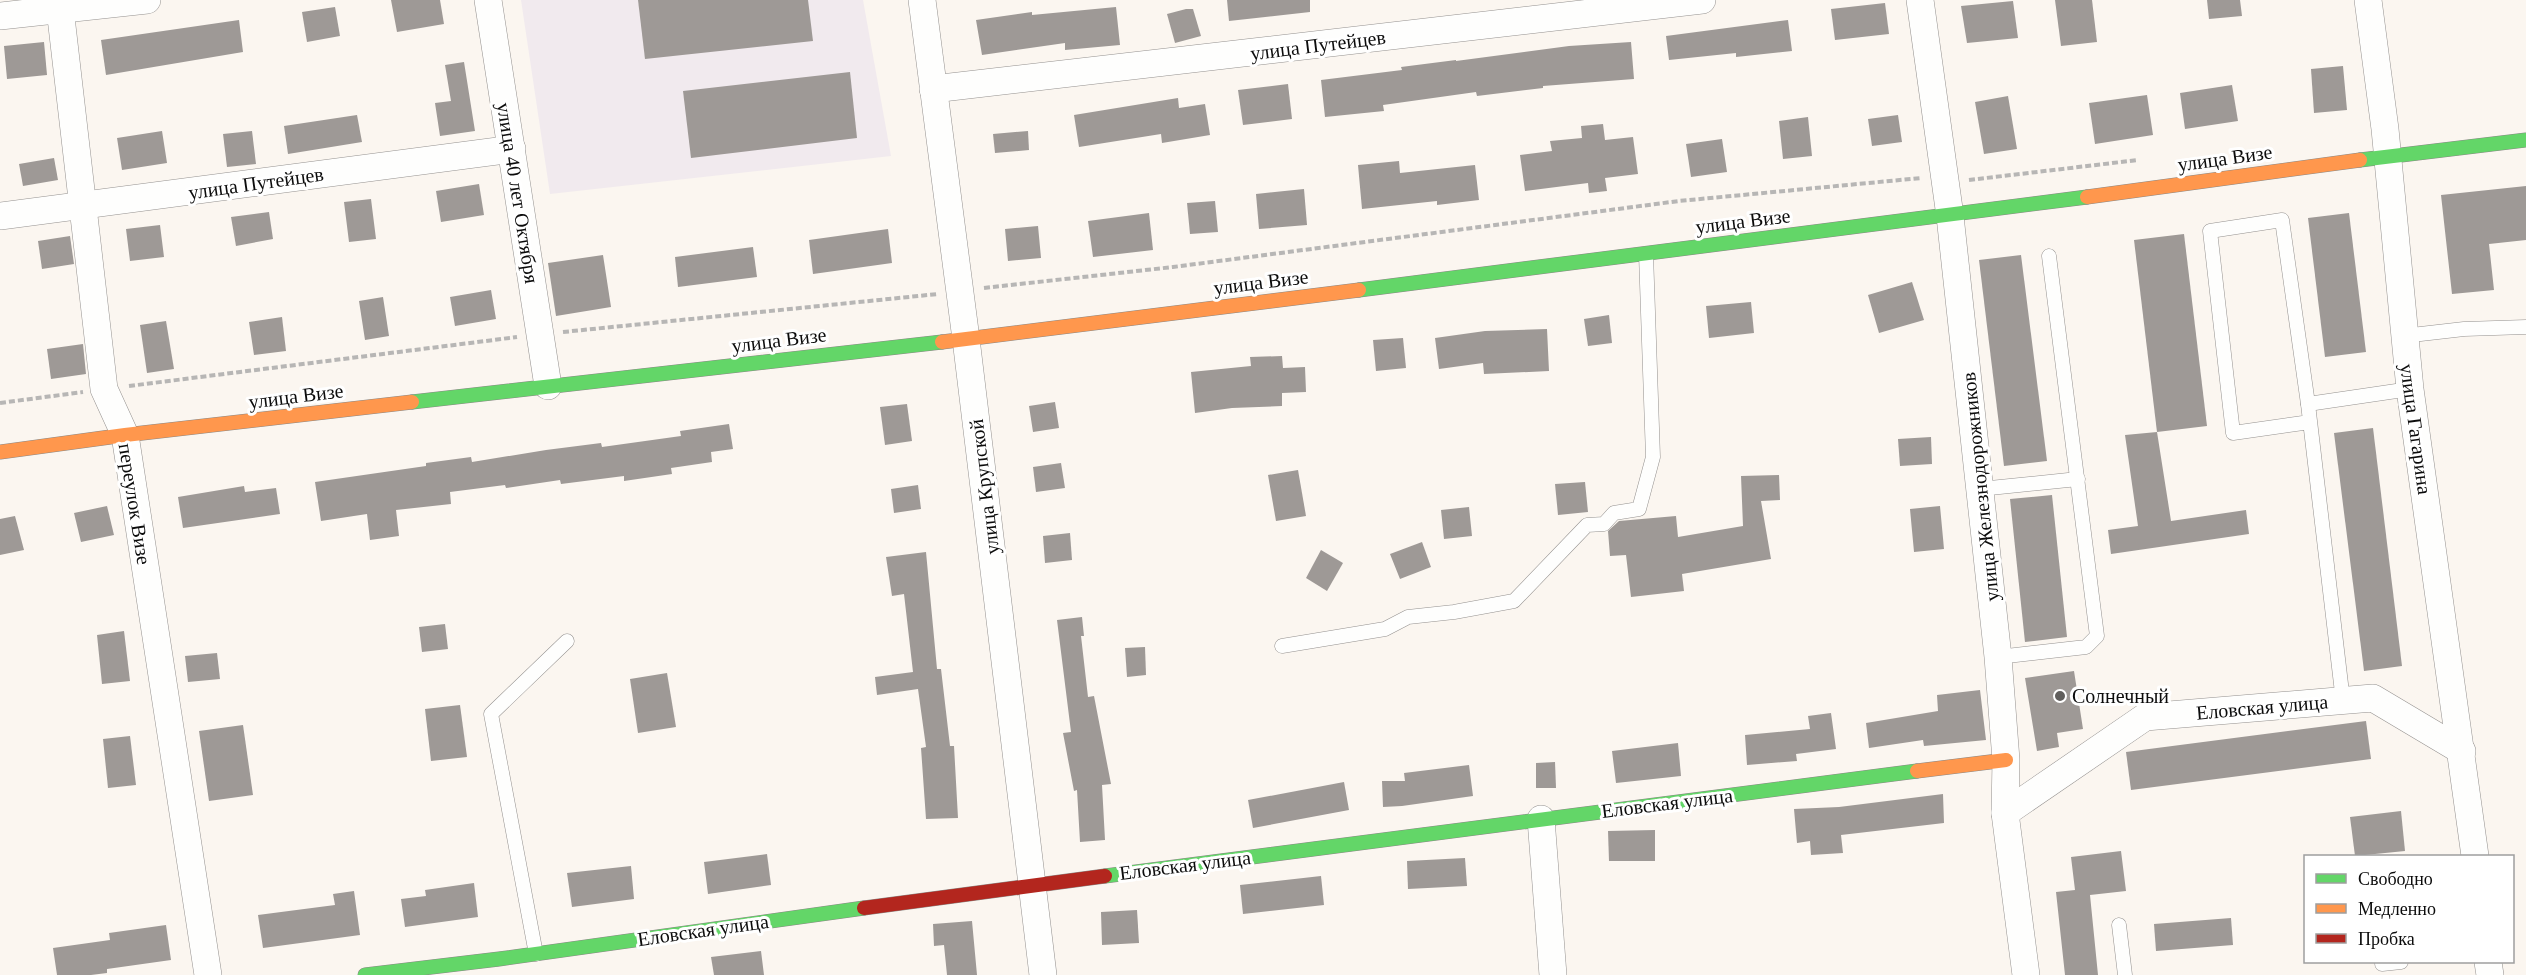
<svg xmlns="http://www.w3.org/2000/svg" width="2526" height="975" font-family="Georgia,serif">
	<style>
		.industrial { fill: #f1eaee }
		.building { fill: #9e9996 }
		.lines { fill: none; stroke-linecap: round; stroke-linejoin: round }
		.lane-casing { stroke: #94918f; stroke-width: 15 }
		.street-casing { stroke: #94918f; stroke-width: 28 }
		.fast-casing { stroke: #8a8885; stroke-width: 15 }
		.slow-casing { stroke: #8a8885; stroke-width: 15 }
		.jam-casing { stroke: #8a8885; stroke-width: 15 }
		.path { stroke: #b7b6b5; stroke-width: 4; stroke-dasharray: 6 3; stroke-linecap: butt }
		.lane { stroke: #fefefd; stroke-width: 14 }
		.street { stroke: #fefefd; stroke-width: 27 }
		.fast { stroke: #63d668; stroke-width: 14 }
		.slow { stroke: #ff974d; stroke-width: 14 }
		.jam { stroke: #b3261e; stroke-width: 14 }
		.poi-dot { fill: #605e5c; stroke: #fff; stroke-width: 2 }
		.labels { text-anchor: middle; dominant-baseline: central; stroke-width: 6; stroke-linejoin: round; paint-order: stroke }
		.street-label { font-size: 20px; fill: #0c0c0c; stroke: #fff }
		.poi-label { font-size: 20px; fill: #0c0c0c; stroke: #fff; text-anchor: start }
	</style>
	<rect width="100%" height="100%" fill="#fbf6f0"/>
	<path class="industrial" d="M521 0H863L891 156 550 194Z"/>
	<g class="building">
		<path d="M391 0H440L444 24 397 32Z"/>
		<path d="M638 0H808L813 41 645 59Z"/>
		<path d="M1227 0H1310V12L1229 21Z"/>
		<path d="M2055 0H2092L2097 42 2061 46Z"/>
		<path d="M2207 0H2240L2242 16 2209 19Z"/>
		<path d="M2013 1 2018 38 1967 43 1961 6Z"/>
		<path d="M1885 3 1889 34 1835 40 1831 9Z"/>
		<path d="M335 7 340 36 307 42 302 12Z"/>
		<path d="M1116 7 1120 45 1065 50V43L982 55 976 20 1032 12V15Z"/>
		<path d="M1186 9H1193L1201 36 1175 43 1167 14Z"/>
		<path d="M239 20 243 52 106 75 101 40Z"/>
		<path d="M1788 20 1792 51 1736 57V53L1669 60 1666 36Z"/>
		<path d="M44 42 47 75 7 79 4 46Z"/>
		<path d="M1631 42 1634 79 1543 86V88L1477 96 1476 92 1383 105 1384 111 1325 117 1321 80 1402 70 1401 67 1456 60V61L1569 46Z"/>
		<path d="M464 62 475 131 440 136 435 103 451 101 445 65Z"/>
		<path d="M2343 66 2347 110 2314 113 2311 69Z"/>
		<path d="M850 72 857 138 691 158 683 91Z"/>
		<path d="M1288 84 1292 119 1243 125 1238 90Z"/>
		<path d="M2232 85 2238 121 2185 129 2180 93Z"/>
		<path d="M2147 95 2153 135 2095 144 2089 103Z"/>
		<path d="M2008 96 2017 149 1984 154 1975 102Z"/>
		<path d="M1178 98 1179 108 1205 104 1210 135 1162 143 1161 134 1079 147 1074 115Z"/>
		<path d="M357 115 362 142 288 154 284 126Z"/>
		<path d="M1898 115 1902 142 1872 146 1868 119Z"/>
		<path d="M1808 117 1812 156 1783 159 1779 121Z"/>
		<path d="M1603 124 1605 140 1633 137 1638 174 1605 178 1607 191 1589 193 1588 183 1525 191 1520 155 1552 151 1550 141 1582 138 1581 126Z"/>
		<path d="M162 131 167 163 122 170 117 138Z"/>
		<path d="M252 131 256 164 227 167 223 134Z"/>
		<path d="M1028 131 1029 150 995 153 993 134Z"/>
		<path d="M1722 139 1727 172 1691 177 1686 144Z"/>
		<path d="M54 158 58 180 23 186 19 164Z"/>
		<path d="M1399 161 1400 173 1475 165 1479 200 1437 205V201L1362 209 1358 165Z"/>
		<path d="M479 184 484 215 441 222 436 191Z"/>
		<path d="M2526 186V240L2489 244 2494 290 2452 294 2441 195Z"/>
		<path d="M1304 189 1307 225 1259 229 1256 194Z"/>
		<path d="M371 199 376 239 349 242 344 202Z"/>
		<path d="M1215 201 1218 232 1190 234 1187 203Z"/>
		<path d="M269 212 273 239 236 246 231 217Z"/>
		<path d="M1149 213 1153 250 1093 257 1088 221Z"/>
		<path d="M2349 213 2366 352 2325 357 2308 218Z"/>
		<path d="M160 225 164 257 130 261 126 229Z"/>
		<path d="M1038 226 1041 258 1008 261 1005 229Z"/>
		<path d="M888 229 892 263 813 274 809 240Z"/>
		<path d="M2184 234 2207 426 2157 432 2134 240Z"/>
		<path d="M70 236 74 264 42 269 38 241Z"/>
		<path d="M753 247 757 277 678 287 675 257Z"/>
		<path d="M603 255 611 307 556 316 548 263Z"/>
		<path d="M2021 255 2047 461 2004 466 1979 260Z"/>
		<path d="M1912 282 1924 320 1879 333 1868 295Z"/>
		<path d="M491 290 496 319 455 326 450 297Z"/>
		<path d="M383 297 389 336 365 340 359 301Z"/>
		<path d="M1751 302 1754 333 1709 338 1706 306Z"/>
		<path d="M1609 315 1612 343 1588 346 1584 319Z"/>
		<path d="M282 317 286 351 254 355 249 322Z"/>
		<path d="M166 321 174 369 147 373 140 325Z"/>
		<path d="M1547 329 1549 371 1484 374 1483 363 1439 369 1435 338 1485 331Z"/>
		<path d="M1403 338 1406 368 1376 371 1373 340Z"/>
		<path d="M83 344 86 374 51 379 47 349Z"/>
		<path d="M1282 356 1283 368 1305 367 1306 392 1282 393V406L1232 408 1195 413 1191 372 1251 366 1250 357Z"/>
		<path d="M1055 402 1059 428 1033 432 1029 406Z"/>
		<path d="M907 404 912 441 885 445 880 407Z"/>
		<path d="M729 424 733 449 711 452 712 462 671 468 672 474 624 481V476L561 484 560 480 506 488 505 485 450 492 451 504 396 510 399 536 370 540 367 514 321 521 315 482 426 466V463L471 457 472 462 546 450 601 443 602 447 681 436 680 431Z"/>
		<path d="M2373 428 2402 666 2364 671 2334 433Z"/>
		<path d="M2157 432 2171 521 2246 510 2249 534 2111 554 2108 530 2138 526 2125 435Z"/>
		<path d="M1931 437 1932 464 1900 466 1898 439Z"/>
		<path d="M1061 463 1065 488 1036 492 1033 467Z"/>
		<path d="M1298 470 1306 516 1276 521 1268 475Z"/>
		<path d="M1779 475 1780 500 1761 501 1771 559 1682 574 1684 591 1631 597 1626 555 1610 556 1608 531 1619 521 1676 516 1678 537 1743 526 1741 476Z"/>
		<path d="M1585 482 1588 512 1558 515 1555 484Z"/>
		<path d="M918 485 921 509 894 513 891 489Z"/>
		<path d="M244 486 245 492 276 488 280 514 183 528 178 497Z"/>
		<path d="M2052 495 2067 637 2025 642 2010 499Z"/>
		<path d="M107 506 114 535 81 542 74 513Z"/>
		<path d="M1940 506 1944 549 1914 552 1910 509Z"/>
		<path d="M1469 507 1472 536 1444 539 1441 510Z"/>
		<path d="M15 516 24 550 0 555V519Z"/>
		<path d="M1070 533 1072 560 1045 563 1043 536Z"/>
		<path d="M1422 542 1431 567 1400 579 1390 554Z"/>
		<path d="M1321 550 1343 563 1327 591 1306 578Z"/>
		<path d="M926 552 937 669H941L950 746H954L958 818 926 819 921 748 926 747 918 689 877 695 875 677 913 672 904 594 892 596 886 557Z"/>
		<path d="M1082 617 1084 636H1081L1088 697 1094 696 1111 784 1102 785 1105 840 1080 842 1077 790 1074 791 1063 733 1071 732 1057 620Z"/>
		<path d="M445 624 448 649 422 652 419 627Z"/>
		<path d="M124 631 130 681 102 684 97 635Z"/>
		<path d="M1145 647 1146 675 1127 677 1125 648Z"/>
		<path d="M217 653 220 679 188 682 185 656Z"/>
		<path d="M2074 671 2083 729 2057 733 2059 747 2037 751 2025 678Z"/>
		<path d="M667 673 676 727 638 733 630 679Z"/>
		<path d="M1980 690 1986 740 1924 746 1923 740 1869 748 1866 723 1938 711 1937 695Z"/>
		<path d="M460 705 467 757 431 761 425 709Z"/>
		<path d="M1831 713 1836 749 1796 754 1797 761 1747 765 1745 735 1810 729 1808 716Z"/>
		<path d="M2366 721 2371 759 2131 790 2126 752Z"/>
		<path d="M243 725 253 795 209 801 199 731Z"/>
		<path d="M130 736 136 785 108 788 103 739Z"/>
		<path d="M1678 743 1681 776 1616 783 1612 751Z"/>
		<path d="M1555 762 1556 788H1536V763Z"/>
		<path d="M1469 765 1473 796 1402 806 1383 807 1382 781H1405L1404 773Z"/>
		<path d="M1344 782 1349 810 1253 828 1248 800Z"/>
		<path d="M1943 794 1944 823 1841 835 1843 853 1811 855 1810 841 1797 843 1794 809 1839 807Z"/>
		<path d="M2401 811 2405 851 2355 856 2350 817Z"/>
		<path d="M1655 830V861H1609L1608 831Z"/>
		<path d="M2121 851 2126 891 2090 895 2098 975H2065L2056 892 2075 890 2071 857Z"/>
		<path d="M767 854 771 885 708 894 704 862Z"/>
		<path d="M1465 858 1467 886 1408 889 1407 861Z"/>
		<path d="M631 866 634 899 572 907 567 873Z"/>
		<path d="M1321 876 1324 905 1243 914 1240 885Z"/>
		<path d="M474 883 478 917 405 927 401 899 426 896 425 890Z"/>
		<path d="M354 891 360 935 263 948 258 915 335 905 333 894Z"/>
		<path d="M1137 910 1139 943 1102 945 1101 912Z"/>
		<path d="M2231 918 2233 945 2156 951 2154 924Z"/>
		<path d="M972 921 977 975H947L944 945 934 946 933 924Z"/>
		<path d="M166 925 171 960 107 969V973L91 975H57L53 948 110 940 109 933Z"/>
		<path d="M761 951 764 975H714L711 957Z"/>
	</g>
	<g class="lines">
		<defs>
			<g id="lane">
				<path d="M2403 336 2464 329 2526 327"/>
				<path d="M2308 404 2410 389"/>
				<path d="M2310 422 2233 433 2210 231 2282 220 2308 404 2343 701"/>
				<path d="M1980 489 2078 479"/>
				<path d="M1282 646 1385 629 1408 617 1454 612 1514 601 1587 525 1604 524 1614 513 1639 509 1653 457 1646 254"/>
				<path d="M1998 657 2086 647 2097 636 2049 256"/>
				<path d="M2119 925 2125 975"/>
				<path d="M536 954 491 714 567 641"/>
				<path d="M2382 962V964L2401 962"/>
			</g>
			<g id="street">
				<path d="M59 0 104 389 125 435 208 975"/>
				<path d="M488 0 548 386"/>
				<path d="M922 0 966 339 1043 975"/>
				<path d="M1920 0 1950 216 1998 657 2006 760 2005 813 2026 975"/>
				<path d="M2368 0 2385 129 2410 389 2475 856"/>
				<path d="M0 16 147 0"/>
				<path d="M933 89 1702 0"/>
				<path d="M0 216 512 149"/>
				<path d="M2005 813 2145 717 2373 698 2462 751"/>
				<path d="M1541 819 1553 975"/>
				<path d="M2488 962 2490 975"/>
			</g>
			<g id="fast">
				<path d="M2360 160 2526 140"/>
				<path d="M1359 290 2087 197"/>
				<path d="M412 402 942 342"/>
				<path d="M1105 876 1917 771"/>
				<path d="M365 975 499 959 864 908"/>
			</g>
			<g id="slow">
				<path d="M2087 197 2360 160"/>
				<path d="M942 342 1359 290"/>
				<path d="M0 452 125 435 412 402"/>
				<path d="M1917 771 2006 760"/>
			</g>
			<path id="jam" d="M864 908 1105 876"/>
		</defs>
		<use href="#lane" class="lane-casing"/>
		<use href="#street" class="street-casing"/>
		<use href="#fast" class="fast-casing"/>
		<use href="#slow" class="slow-casing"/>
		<use href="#jam" class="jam-casing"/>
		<g class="path">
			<path d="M1969 180 2138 160"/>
			<path d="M984 288 1173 267 1679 201 1921 178"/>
			<path d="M563 332 938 294"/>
			<path d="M129 386 517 337"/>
			<path d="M0 403 83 392"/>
		</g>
		<use href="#lane" class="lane"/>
		<use href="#street" class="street"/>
		<use href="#fast" class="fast"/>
		<use href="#slow" class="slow"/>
		<use href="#jam" class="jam"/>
	</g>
	<circle class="poi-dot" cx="2060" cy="696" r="6"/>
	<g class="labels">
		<g class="street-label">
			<text transform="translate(1318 45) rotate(-7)">улица Путейцев</text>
			<text transform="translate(2225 158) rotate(-8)">улица Визе</text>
			<text transform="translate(256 183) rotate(-8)">улица Путейцев</text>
			<text transform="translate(518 193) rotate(81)">улица 40 лет Октября</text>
			<text transform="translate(1743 221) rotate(-7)">улица Визе</text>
			<text transform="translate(1261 282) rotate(-7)">улица Визе</text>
			<text transform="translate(779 340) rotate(-7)">улица Визе</text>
			<text transform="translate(296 396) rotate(-7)">улица Визе</text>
			<text transform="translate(2416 429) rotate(82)">улица Гагарина</text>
			<text transform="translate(984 487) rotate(-97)">улица Крупской</text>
			<text transform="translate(1980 487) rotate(-96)">улица Железнодорожников</text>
			<text transform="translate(135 504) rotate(81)">переулок Визе</text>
			<text transform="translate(2262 707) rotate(-5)">Еловская улица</text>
			<text transform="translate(1667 803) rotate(-7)">Еловская улица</text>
			<text transform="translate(1185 865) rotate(-7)">Еловская улица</text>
			<text transform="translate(703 930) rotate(-8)">Еловская улица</text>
		</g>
		<g class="poi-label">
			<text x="2072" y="696">Солнечный</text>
		</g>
	</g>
	<rect x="2304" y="855" width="210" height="108" fill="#ffffff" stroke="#9e9e9e" stroke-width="1.5"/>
	<rect x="2316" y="874" width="30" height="9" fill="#63d668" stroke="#9e9e9e" stroke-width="1.5"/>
	<text x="2358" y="885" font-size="18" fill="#0c0c0c">Свободно</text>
	<rect x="2316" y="904" width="30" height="9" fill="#ff974d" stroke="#9e9e9e" stroke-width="1.5"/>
	<text x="2358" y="915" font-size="18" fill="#0c0c0c">Медленно</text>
	<rect x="2316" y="934" width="30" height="9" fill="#b3261e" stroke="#9e9e9e" stroke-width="1.5"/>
	<text x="2358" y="945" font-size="18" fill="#0c0c0c">Пробка</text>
</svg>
